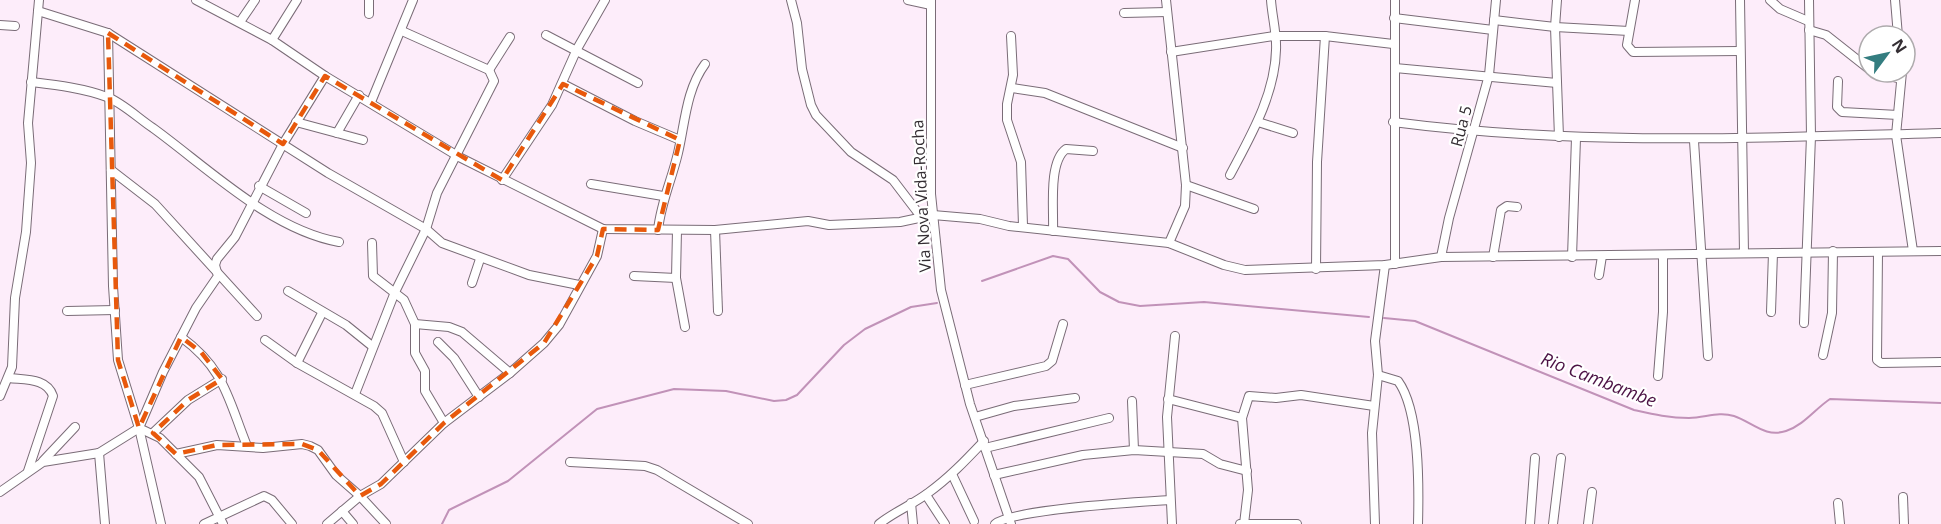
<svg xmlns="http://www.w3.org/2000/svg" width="1941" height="524" font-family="'Open Sans',sans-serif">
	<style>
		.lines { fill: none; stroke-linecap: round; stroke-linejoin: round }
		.stream { stroke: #c192b8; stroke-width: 2 }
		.minor-casing { stroke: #7a6c77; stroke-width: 10 }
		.minor { stroke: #fff; stroke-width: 8 }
		.marked { fill: none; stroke: #e8590c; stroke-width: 4.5; stroke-dasharray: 12 8; stroke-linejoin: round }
		.labels { text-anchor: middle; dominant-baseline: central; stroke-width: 4.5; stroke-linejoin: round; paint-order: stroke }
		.street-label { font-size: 16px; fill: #342e33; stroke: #fff }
		.water-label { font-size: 18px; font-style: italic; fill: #4c1345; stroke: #fff }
	</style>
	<rect width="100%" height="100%" fill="#fdedfa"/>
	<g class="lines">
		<g class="stream">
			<path d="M982 281 1053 256 1068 259 1100 292 1119 302 1140 306 1204 302 1369 317"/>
			<path d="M1384 318 1415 321 1634 410C1652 414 1669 418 1689 418 1705 418 1718 411 1734 416 1752 422 1765 438 1786 431 1804 425 1815 409 1830 399L1941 403"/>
			<path d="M442 524 449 510 508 481 597 409 674 389 726 391 774 401 786 400 797 395 844 345 865 329 911 307 937 303"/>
		</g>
		<defs>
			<g id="minor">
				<path d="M196 0 272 40 325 76 461 158 603 229 715 230 808 221 829 225 900 222 933 215 980 219 1009 226 1169 243 1224 265 1245 270 1385 265 1441 257 1941 251"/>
				<path d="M791 0 797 23 802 69 811 105 816 115 851 152 893 180 922 218"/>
				<path d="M908 0 931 5"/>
				<path d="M931 0V194L941 290 970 404 1011 524"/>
				<path d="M1166 0 1186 185 1185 206 1169 243"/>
				<path d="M1557 0 1555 27 1559 137"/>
				<path d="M1635 0 1627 45 1633 52 1740 51"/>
				<path d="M1740 0 1744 253"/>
				<path d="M1770 0 1780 9 1808 21"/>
				<path d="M1895 0 1898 36"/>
				<path d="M38 11 108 33 328 173 426 229 442 243 529 275 579 285"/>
				<path d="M1124 13 1167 12"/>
				<path d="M369 14V0"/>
				<path d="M1394 18 1493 30"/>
				<path d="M1494 20 1555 27 1629 31"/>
				<path d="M240 22 255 0"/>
				<path d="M0 25 15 26"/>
				<path d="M1809 30 1826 35 1869 69"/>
				<path d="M108 33 113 286 118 360 139 428 161 524"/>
				<path d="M546 35 638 83"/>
				<path d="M1011 36 1013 75 1007 104V120L1021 162 1023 226"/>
				<path d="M272 40 297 0"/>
				<path d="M1171 52 1274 36H1325L1393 44"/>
				<path d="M1395 68 1557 83"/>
				<path d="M489 70 510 37"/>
				<path d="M1873 72 1901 79"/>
				<path d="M1902 72 1896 135 1913 251"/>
				<path d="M1838 81 1837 107 1842 112 1898 115"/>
				<path d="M31 82C56 85 83 88 107 97 123 103 139 119 153 128 208 168 271 230 339 242"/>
				<path d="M563 84 635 121 680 140"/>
				<path d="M1012 88 1045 93 1183 148"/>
				<path d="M371 102 413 0"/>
				<path d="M296 122 363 140"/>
				<path d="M1258 122 1293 133"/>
				<path d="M1393 122C1577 146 1757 138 1941 133"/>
				<path d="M337 133 359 95"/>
				<path d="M1694 141 1708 356"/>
				<path d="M111 170 155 204 257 316"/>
				<path d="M1230 175C1250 137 1275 95 1276 50 1277 34 1272 16 1271 0"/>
				<path d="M502 180 552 105 577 49 605 0"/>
				<path d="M591 184 663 196"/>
				<path d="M1186 185 1254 209"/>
				<path d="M259 186 306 213"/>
				<path d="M658 230C661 202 672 179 678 153 685 123 686 90 705 64"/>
				<path d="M677 230 676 278 685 327"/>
				<path d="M715 230 718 311"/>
				<path d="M1053 231C1054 210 1048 162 1066 149L1093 151"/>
				<path d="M372 243 373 276 404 300 415 324V353L425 371V391L444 423"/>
				<path d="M1878 252 1877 360 1881 363 1941 362"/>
				<path d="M1441 257 1449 218 1489 75 1496 0"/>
				<path d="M1493 257 1501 210 1507 206 1517 207"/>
				<path d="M1572 257 1576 138"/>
				<path d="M1395 264V0"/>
				<path d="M1316 269 1317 162 1325 36"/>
				<path d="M1599 275 1602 256"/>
				<path d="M634 276 676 278"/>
				<path d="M472 283 480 259"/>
				<path d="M288 291 346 325 372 346"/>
				<path d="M67 311 115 310"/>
				<path d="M1771 312 1773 253"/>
				<path d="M1804 323 1811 136 1809 0"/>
				<path d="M415 324 449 327 462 332 510 373"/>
				<path d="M181 337C225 369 228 399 247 446"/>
				<path d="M265 340 297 363 374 406 382 413 404 462"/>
				<path d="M438 342 454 358 479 397"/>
				<path d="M1823 355 1832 313 1833 251"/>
				<path d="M297 363 322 313"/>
				<path d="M1378 375 1398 381C1420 411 1419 486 1418 524"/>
				<path d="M1658 376 1663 312V256"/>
				<path d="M9 378C26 380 47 378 53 396L28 471"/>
				<path d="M965 385 1046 366 1052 361 1063 324"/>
				<path d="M355 394 395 292 426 229 437 193 494 81 489 70 402 31"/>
				<path d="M0 396 12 367 15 298 26 232 31 163 28 123 39 0"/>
				<path d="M1168 399 1242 418"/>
				<path d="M1132 401 1134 450"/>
				<path d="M975 417 1014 406 1075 398"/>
				<path d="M139 428 160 438 199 477 223 524"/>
				<path d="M153 433 188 400 222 379"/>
				<path d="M985 448 1109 418"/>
				<path d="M99 453 105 524"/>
				<path d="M176 454 217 445 263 448 302 444 310 446 318 450 336 475 360 496 386 524"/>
				<path d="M43 461 75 427"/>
				<path d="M570 462 645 466 657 470 748 524"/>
				<path d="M952 474 974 521"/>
				<path d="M994 475 1083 455 1134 450 1203 454 1220 464 1247 471"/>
				<path d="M0 492 43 462 99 453 139 428 163 372 196 308 218 276 215 265 217 259 235 237 283 144 325 76"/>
				<path d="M926 495 945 524"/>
				<path d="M1903 497 1904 524"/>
				<path d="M911 503 913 524"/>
				<path d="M1838 503 1840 524"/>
				<path d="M342 511 353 524"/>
				<path d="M204 524 264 496 272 500 292 524"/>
				<path d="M327 524 360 496 381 484 444 423 510 373 544 343 559 325 597 256 603 229"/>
				<path d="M879 524C894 512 912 505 928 493 949 478 966 460 984 441"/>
				<path d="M995 524C1013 509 1140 502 1170 500"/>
				<path d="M1172 524 1167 417 1175 336"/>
				<path d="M1240 524H1297"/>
				<path d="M1244 524 1248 490 1242 418 1249 396 1276 398 1301 395 1374 406"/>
				<path d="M1375 524 1372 433 1378 375 1375 341 1385 265"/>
				<path d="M1530 524 1535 458"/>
				<path d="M1553 524 1561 458"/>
				<path d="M1588 524 1592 492"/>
			</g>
		</defs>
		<use href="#minor" class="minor-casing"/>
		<use href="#minor" class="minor"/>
	</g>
	<path class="marked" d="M108 33 283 144 325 76 502 180 563 84 680 140 658 230 603 229 597 256 544 343 444 423 381 484 360 496 318 450 302 444 217 445 176 454 153 433 188 400 222 379 201 352 181 337 139 428 118 360Z"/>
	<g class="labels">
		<g class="street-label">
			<text transform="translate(1461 126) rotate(-75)">Rua 5</text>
			<text transform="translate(921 196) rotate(-93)">Via Nova Vida-Rocha</text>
		</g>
		<g class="water-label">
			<text transform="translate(1599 379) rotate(21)">Rio Cambambe</text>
		</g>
	</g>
	<g transform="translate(1887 54) rotate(57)"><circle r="28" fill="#ffffff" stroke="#aeabad" stroke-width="1.5"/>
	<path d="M0-4.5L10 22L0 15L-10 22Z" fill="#347d80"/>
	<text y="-9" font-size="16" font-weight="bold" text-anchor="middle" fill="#342e33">N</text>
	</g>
</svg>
